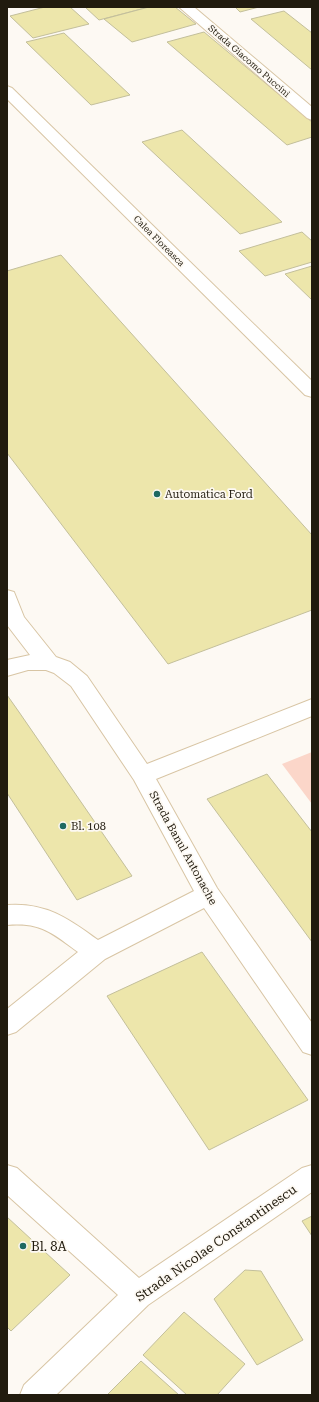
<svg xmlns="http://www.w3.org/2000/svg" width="319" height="1402" font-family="'Roboto Serif',serif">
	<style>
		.green { fill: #fbd6c9 }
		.building { fill: #ede6ab; stroke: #c3bf9b }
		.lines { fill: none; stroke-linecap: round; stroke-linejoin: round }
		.minor-casing { stroke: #d8c5a4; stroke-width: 2 }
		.minor { fill: #fff; fill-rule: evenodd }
		.poi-dot { fill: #1f6961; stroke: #fdf9f3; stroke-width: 1.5 }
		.labels { text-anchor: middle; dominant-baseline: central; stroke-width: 3.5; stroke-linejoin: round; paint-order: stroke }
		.far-street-label { font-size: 9px; fill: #211b0e; stroke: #fdf9f3 }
		.poi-label { font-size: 11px; fill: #211b0e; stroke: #fdf9f3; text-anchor: start }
		.street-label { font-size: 11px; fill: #211b0e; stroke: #fdf9f3 }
		.near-street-label { font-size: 13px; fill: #211b0e; stroke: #fdf9f3 }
		.near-poi-label { font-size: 13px; fill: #211b0e; stroke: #fdf9f3; text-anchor: start }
	</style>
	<rect width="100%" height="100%" fill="#fdf9f3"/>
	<path class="green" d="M312 752V804L282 764Z"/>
	<g class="building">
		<path d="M45 7H70L89 24 33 38 10 16Z"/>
		<path d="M85 7H149L99 20Z"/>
		<path d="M149 7H175L196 24 132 42 104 19Z"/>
		<path d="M235 7H259L240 12Z"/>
		<path d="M284 11 312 33V70L251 19Z"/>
		<path d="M204 32 312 122V137L287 145 167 42Z"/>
		<path d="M64 33 130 95 91 105 26 42Z"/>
		<path d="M182 130 282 222 240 234 142 142Z"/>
		<path d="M302 232 312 241V262L265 276 239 251Z"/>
		<path d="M61 255 312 535V610L168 664 7 453V271Z"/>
		<path d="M312 266V300L285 274Z"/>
		<path d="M7 695 19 712 132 876 77 900 7 793Z"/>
		<path d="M267 774 312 832V942L207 799Z"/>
		<path d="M202 952 308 1100 209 1150 107 996Z"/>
		<path d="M312 1216V1236L302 1221Z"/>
		<path d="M7 1217 70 1275 11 1331 7 1327Z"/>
		<path d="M245 1270 261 1271 303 1340 257 1365 214 1299Z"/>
		<path d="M184 1312 245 1364 217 1395H187L143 1355Z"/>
		<path d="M141 1361 179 1395H107Z"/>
	</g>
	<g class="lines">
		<defs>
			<g id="minor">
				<path d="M179 7H194L312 107V120L307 118Z"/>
				<path d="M7 86 12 88 312 381V397L305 395 7 99Z"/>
				<path d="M7 590 14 592 24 617 56 657 70 662 87 676 147 764 312 699V716L156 779 217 888 312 1023V1055L303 1052 204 908 105 959 16 1032 7 1035V1009L78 952C52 933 41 922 7 925V905C45 902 68 918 98 940L194 891 134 780 71 686 54 673 46 670H28L7 676V660L30 655 7 625Z"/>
				<path d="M7 1165 17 1168 139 1278 302 1168 312 1165V1192L148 1305 56 1395H20L24 1385 118 1295 7 1195Z"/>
			</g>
		</defs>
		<use href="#minor" class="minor-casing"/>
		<use href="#minor" class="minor"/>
	</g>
	<g class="poi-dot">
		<circle cx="157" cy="494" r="4"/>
		<circle cx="63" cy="826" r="4"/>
		<circle cx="23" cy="1246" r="4"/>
	</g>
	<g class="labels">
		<g class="far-street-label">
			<text transform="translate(249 61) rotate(41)">Strada Giacomo Puccini</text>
			<text transform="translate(159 241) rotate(45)">Calea Floreasca</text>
		</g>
		<g class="poi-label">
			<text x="165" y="494">Automatica Ford</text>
			<text x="71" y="826">Bl. 108</text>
		</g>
		<g class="street-label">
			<text transform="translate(183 848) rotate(61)">Strada Banul Antonache</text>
		</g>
		<g class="near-street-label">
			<text transform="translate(216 1243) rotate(-35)">Strada Nicolae Constantinescu</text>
		</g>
		<g class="near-poi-label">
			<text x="31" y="1246">Bl. 8A</text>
		</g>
	</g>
	<rect width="319" height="1402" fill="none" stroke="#211b0e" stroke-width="16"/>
</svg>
